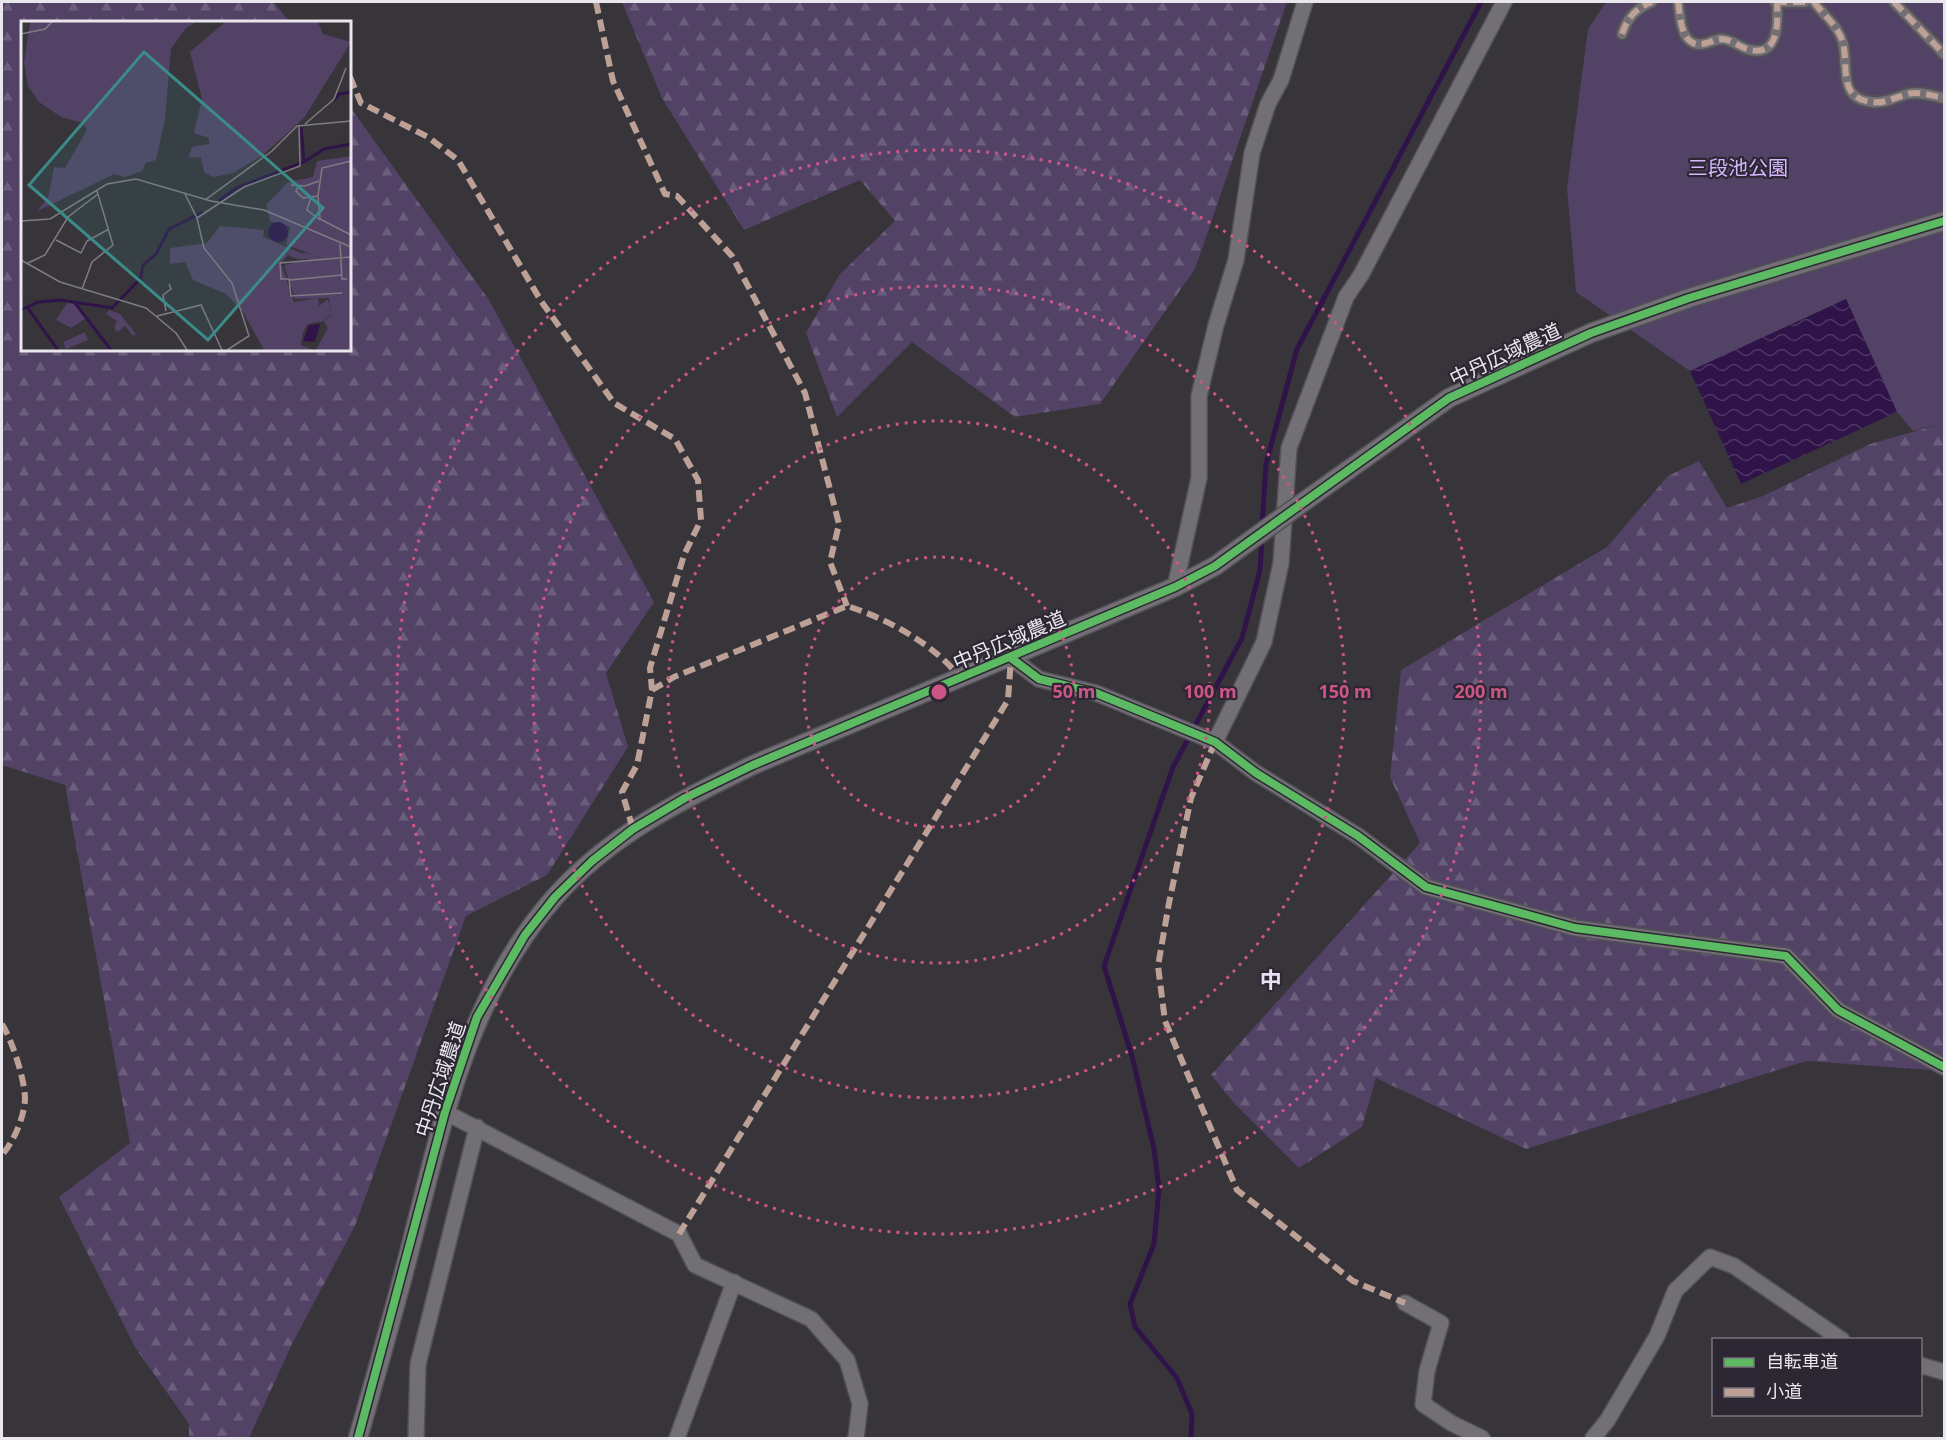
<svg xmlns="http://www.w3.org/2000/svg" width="1946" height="1440" font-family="'Noto Sans','Noto Sans JP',sans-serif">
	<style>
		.forest { fill: url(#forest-firs) }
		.park { fill: #524266 }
		.water { fill: url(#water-waves) }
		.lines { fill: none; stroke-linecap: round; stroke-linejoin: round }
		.stream { stroke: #301449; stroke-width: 5 }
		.pedestrian-casing { stroke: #535157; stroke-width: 14 }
		.minor-casing { stroke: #535157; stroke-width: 18 }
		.tertiary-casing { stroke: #535157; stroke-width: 21 }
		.pedestrian { stroke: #727075; stroke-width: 10 }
		.minor { stroke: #727075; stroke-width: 15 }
		.tertiary { stroke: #727075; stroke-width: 18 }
		.tertiary-bridge-casing { stroke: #535157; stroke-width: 21; stroke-linecap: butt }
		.tertiary-bridge { stroke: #727075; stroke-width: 18 }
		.quiet { stroke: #bda197; stroke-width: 6; stroke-dasharray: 12 6; stroke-linecap: butt }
		.cycleway-casing { stroke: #2c2733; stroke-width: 11 }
		.cycleway { stroke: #5cba63; stroke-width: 8 }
		.ring { fill: none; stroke: #ce5687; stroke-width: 3; stroke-dasharray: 3 6 }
		.labels { text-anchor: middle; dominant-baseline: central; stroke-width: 4.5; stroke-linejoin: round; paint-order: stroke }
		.park-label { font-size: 20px; fill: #d4b5fe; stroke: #2c2733 }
		.street-label { font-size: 20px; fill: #e9e6ee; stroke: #2c2733 }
		.quarter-label { font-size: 22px; font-weight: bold; fill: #e6e0f0; stroke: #2c2733 }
		.inset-river { fill: none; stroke: #301449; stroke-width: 3 }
		.inset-road { fill: none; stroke: #7e7b82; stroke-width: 1.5 }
		.view { fill: #3b8c88; fill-opacity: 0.15; stroke: #3b8c88; stroke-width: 3 }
		.inset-edge { fill: none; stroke: #e9e6ee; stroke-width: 3 }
		.centre { fill: #ce5687; stroke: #2c2733; stroke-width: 3 }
		.ring-label { font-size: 18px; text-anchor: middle; font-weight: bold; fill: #ce5687; stroke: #2c2733; stroke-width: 4.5; stroke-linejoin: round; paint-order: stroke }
	</style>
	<defs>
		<pattern id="forest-firs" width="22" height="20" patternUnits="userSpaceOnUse" patternTransform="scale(1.5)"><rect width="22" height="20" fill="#524266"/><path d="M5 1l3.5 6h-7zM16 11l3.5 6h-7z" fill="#6b5d7c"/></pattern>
		<pattern id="water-waves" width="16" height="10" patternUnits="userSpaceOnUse" patternTransform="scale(1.5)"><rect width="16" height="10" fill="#301449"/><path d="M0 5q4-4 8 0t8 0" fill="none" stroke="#4e3664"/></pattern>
	</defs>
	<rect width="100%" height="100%" fill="#37343a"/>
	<g class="forest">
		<path d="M2 2H274L289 22H22V350H350V107L489 300 654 602 606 673 628 747 547 875 466 916 355 1226 293 1342 249 1438H189V1424L135 1347 59 1197 130 1143 65 785 2 765Z"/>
		<path d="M622 2H1287L1195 269 1100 404 1015 417 912 342 837 417 806 333 840 274 895 221 860 180 744 230 662 98Z"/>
		<path d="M1944 423V1071L1806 1061 1526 1149 1376 1078 1362 1127 1299 1168 1234 1103 1211 1075 1420 843 1390 777 1401 670 1607 547 1668 476 1699 461 1727 508 1763 496 1870 444Z"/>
	</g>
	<path class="park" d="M1606 2H1944V423L1913 431 1897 412 1846 299 1690 371 1576 292 1567 188 1588 29Z"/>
	<path class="water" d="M1846 299 1897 412 1741 484 1690 371Z"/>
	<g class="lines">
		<g class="stream">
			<path d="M1262 526 1266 464 1297 349 1481 2"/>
			<path d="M1191 1438 1192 1414 1177 1378 1135 1327 1130 1304 1154 1244 1159 1188 1154 1149 1132 1056 1104 966 1173 767 1242 638 1260 570 1262 538"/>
		</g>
		<defs>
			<g id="pedestrian">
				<path d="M1678 2C1680 13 1680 33 1690 41 1701 49 1710 40 1721 39 1731 39 1738 46 1747 49 1779 59 1778 24 1777 3"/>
				<path d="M1775 2H1805"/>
				<path d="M1814 2C1824 16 1838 25 1843 43 1849 66 1837 99 1872 102 1885 104 1895 97 1908 94 1918 91 1934 96 1944 98"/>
				<path d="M1894 2 1944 54"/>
				<path d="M1622 34C1627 18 1636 8 1652 2"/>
			</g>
			<g id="minor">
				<path d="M1175 587 1199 478V396L1216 325 1236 260 1252 153 1268 104 1281 80 1305 2"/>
				<path d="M1011 658 1039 679 1096 693 1215 742 1256 773 1358 836 1426 887 1575 928 1786 956 1838 1010 1944 1067"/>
				<path d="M1215 742 1264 642 1281 563 1289 448 1346 297 1361 275 1504 2"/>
				<path d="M445 1112 679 1234 695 1265 811 1319 847 1360 860 1404 856 1438"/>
				<path d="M1405 1303 1441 1323 1427 1371 1423 1404 1451 1423 1482 1438"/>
				<path d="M1920 1365 1944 1372"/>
				<path d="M416 1438 418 1364 477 1127"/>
				<path d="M677 1438 734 1282"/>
				<path d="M1593 1438 1607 1421 1657 1336 1675 1291 1710 1257 1734 1266 1842 1340"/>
			</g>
			<g id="tertiary">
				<path d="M1302 503 1449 398 1591 333 1689 298 1944 221"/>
				<path d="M358 1438C377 1371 396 1305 413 1237 444 1116 469 994 554 898 608 836 681 800 753 765L1175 587 1215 566"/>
			</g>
		</defs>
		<use href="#pedestrian" class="pedestrian-casing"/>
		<use href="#minor" class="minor-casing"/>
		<use href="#tertiary" class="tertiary-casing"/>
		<use href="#pedestrian" class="pedestrian"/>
		<use href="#minor" class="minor"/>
		<use href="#tertiary" class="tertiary"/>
		<defs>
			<path id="tertiary-bridge" d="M1215 566 1302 503"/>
		</defs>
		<use href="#tertiary-bridge" class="tertiary-bridge-casing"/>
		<use href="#tertiary-bridge" class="tertiary-bridge"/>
		<g class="quiet">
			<path d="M596 2 613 81 665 194 677 196 732 256 805 393 839 524 830 562 847 606"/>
			<path d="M1678 2C1680 13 1680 33 1690 41 1701 49 1710 40 1721 39 1731 39 1738 46 1747 49 1779 59 1778 24 1777 3"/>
			<path d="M1775 2H1805"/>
			<path d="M1814 2C1824 16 1838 25 1843 43 1849 66 1837 99 1872 102 1885 104 1895 97 1908 94 1918 91 1934 96 1944 98"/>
			<path d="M1894 2 1944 54"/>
			<path d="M1622 34C1627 18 1636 8 1652 2"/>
			<path d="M350 77 361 103 428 137 458 160 541 301 614 403 675 439 698 480 701 520 684 555 650 668 652 690 637 765 622 792 633 829"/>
			<path d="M652 690 674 677 847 606C886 618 936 645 961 679"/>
			<path d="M1215 742 1191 798 1169 903 1158 966 1165 1021 1237 1190 1353 1281 1405 1303"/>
			<path d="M2 1024C12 1040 25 1080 25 1099 24 1118 14 1141 2 1155"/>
			<path d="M679 1234 1008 700 1011 658"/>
		</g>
		<defs>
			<g id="cycleway">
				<path d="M1011 658 1039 679 1096 693 1215 742 1256 773 1358 836 1426 887 1575 928 1786 956 1838 1010 1944 1067"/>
				<path d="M358 1438 445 1112 477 1017 525 935 555 897 592 861 633 829 685 798 753 765 1175 587 1215 566 1449 398 1591 333 1689 298 1944 221"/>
			</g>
		</defs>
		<use href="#cycleway" class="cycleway-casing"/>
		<use href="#cycleway" class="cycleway"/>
	</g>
	<g class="ring">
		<circle cx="939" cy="692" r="135"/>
		<circle cx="939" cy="692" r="271"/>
		<circle cx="939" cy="692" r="406"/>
		<circle cx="939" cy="692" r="542"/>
	</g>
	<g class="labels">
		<g class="park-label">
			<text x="1738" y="167">三段池公園</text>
		</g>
		<g class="street-label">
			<text transform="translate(1505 354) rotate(-25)">中丹広域農道</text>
			<text transform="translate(1009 640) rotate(-23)">中丹広域農道</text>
			<text transform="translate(440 1079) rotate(-72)">中丹広域農道</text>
		</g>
		<g class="quarter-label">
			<text x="1271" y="979">中</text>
		</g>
	</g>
	<g transform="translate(21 21)">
		<rect width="330" height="330" fill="#37343a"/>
		<path d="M46 282 55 283 67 296 50 307 35 299ZM88 289 99 293 115 313 112 315 104 305 97 311 93 307 96 300 85 293Z" fill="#524266"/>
		<path d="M9 1H175L165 7 150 28 144 98 135 139 125 142 121 150 104 156 93 153 15 191 27 177 33 146 44 147 66 109 62 102 40 96 18 81 7 65 3 42ZM204 1H297L302 13 330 21 283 97 242 134 212 152 192 156 183 151 180 136 167 137 171 126 188 123V117L173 112 181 78 169 31ZM199 205 243 209 242 216 280 232 297 233V238H276L267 234 260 242 273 281 297 277 298 285 307 278 310 292 303 300 287 303 282 311 280 324 293 329H243L222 291 205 273 172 259 164 241 149 243V227L186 222ZM64 311 67 319 45 328 42 321Z" fill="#524266"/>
		<path d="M330 135V329H295L307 307 303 301 310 293 308 277 274 278 263 244 299 236 265 224 269 206 249 200 245 184 267 161 292 156 296 140Z" fill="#524266"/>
		<path d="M247 211a10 10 0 1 1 20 0a10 10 0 1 1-20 0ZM299 303 294 321 282 320 288 304Z" fill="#301449"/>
		<path class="inset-river" d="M313 80 318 73 330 71M280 106 283 140M198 180 215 167 283 141 303 128 330 123M54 282 90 329M6 286 37 329M0 289 17 281 40 279 91 287 120 257 122 244 135 233 148 208 182 191"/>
		<path class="inset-road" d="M0 13 24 8 31 1M284 103 313 78 325 47M330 140 301 147 297 175 299 198 330 214M270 164 284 165 298 160M278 164 275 170 282 177 297 175M164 173 176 197 183 227 211 262 228 315 206 329M290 176 286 189 299 199M184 179 251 130 276 105 330 100M176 197 223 166 279 145 278 104M0 200 29 198 86 163 115 158 190 180 243 189 330 226M35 219 60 232 66 220 88 208M319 223 321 258H326M0 239 39 261 125 287 155 312 166 329M7 242 24 234 47 196 77 173M269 259 321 254M61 268 71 241 92 224 76 170M321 272 270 275 268 258H260L259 242 330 236M145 290 142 274 150 268 148 263M136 295 180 284 201 329"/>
		<path class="view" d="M123 31 302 187 187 319 8 164Z"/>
		<rect width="330" height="330" class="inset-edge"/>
	</g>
	<circle cx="939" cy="692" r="9" class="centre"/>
	<g class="ring-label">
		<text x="1074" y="698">50 m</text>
		<text x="1210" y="698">100 m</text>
		<text x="1345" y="698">150 m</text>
		<text x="1481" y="698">200 m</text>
	</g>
	<rect width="1946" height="1440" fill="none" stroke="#e9e6ee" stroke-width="6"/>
	<rect x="1712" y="1338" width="210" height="78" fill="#2c2733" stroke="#78737e" stroke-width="1.5"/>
	<rect x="1724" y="1358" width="30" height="9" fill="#5cba63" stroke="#78737e" stroke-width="1.5"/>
	<text x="1766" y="1368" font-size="18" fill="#e9e6ee">自転車道</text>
	<rect x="1724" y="1388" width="30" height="9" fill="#bda197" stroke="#78737e" stroke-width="1.5"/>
	<text x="1766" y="1398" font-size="18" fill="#e9e6ee">小道</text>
</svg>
